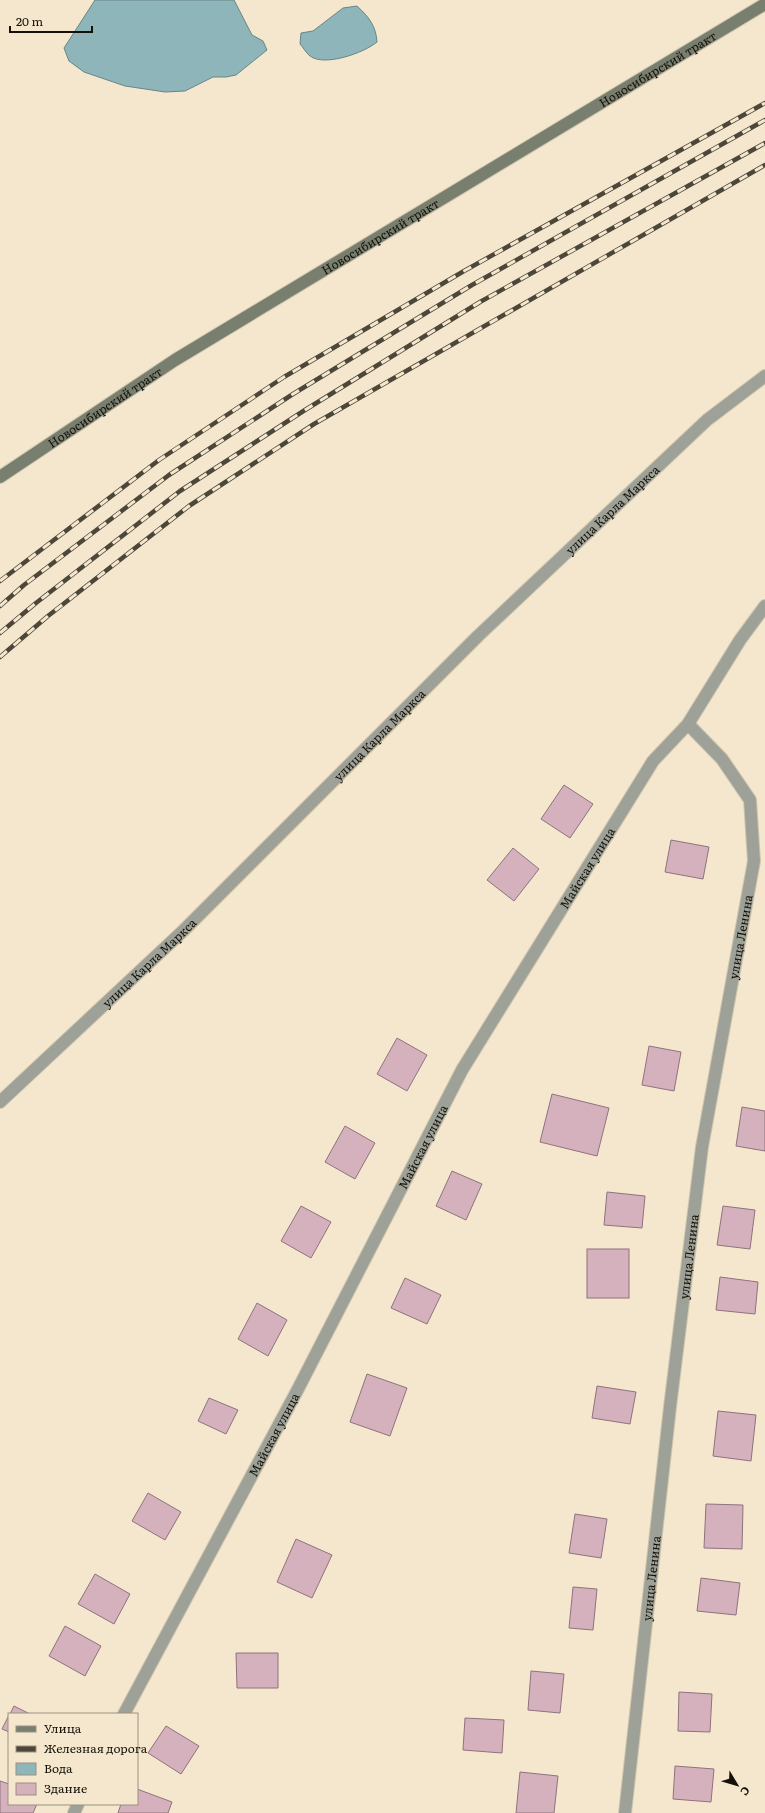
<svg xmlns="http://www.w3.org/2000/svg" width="765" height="1813" font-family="Literata,serif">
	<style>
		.water { fill: #8eb6ba; stroke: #6a8485 }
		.building { fill: #d5b1bd; stroke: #8e737c }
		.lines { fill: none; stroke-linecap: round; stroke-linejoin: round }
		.minor-casing { stroke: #d0c5ae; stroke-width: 14 }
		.secondary-casing { stroke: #d0c5ae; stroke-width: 14 }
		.minor { stroke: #9da197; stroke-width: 12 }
		.secondary { stroke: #797f6f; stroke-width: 12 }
		.rail-casing { stroke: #4d473a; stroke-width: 4.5 }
		.rail { stroke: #f4e7ce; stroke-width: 3; stroke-dasharray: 9; stroke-linecap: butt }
		.labels { text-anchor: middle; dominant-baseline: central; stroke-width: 3.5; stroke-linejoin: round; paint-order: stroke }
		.street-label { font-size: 12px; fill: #151108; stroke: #f4e7ce }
	</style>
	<rect width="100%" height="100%" fill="#f4e7ce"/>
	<g class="water">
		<path d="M95 0H234L252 35 263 41 267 50 236 75 226 77H213L185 91 165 92 125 86 84 72 69 61 64 48Z"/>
		<path d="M357 6C369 17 376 26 377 42 364 53 324 67 310 56 306 53 303 47 300 44L301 33 313 31 343 8Z"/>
	</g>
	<g class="building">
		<path d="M564 785 593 804 570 838 541 819Z"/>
		<path d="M671 840 709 847 703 879 665 872Z"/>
		<path d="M513 848 539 869 514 901 487 880Z"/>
		<path d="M397 1038 427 1055 407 1091 377 1074Z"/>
		<path d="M649 1046 681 1052 674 1091 642 1085Z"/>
		<path d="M552 1094 609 1108 597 1156 540 1142Z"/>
		<path d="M742 1107 765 1111V1151L736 1146Z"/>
		<path d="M345 1126 375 1143 355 1179 325 1162Z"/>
		<path d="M452 1171 482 1184 466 1220 436 1206Z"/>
		<path d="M607 1192 645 1196 642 1228 604 1225Z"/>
		<path d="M301 1206 331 1222 311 1258 281 1241Z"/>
		<path d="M723 1206 755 1210 750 1249 717 1245Z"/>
		<rect x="587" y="1249" width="42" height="49"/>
		<path d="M720 1277 758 1282 755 1314 716 1310Z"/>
		<path d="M405 1278 441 1295 427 1324 391 1308Z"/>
		<path d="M257 1303 287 1320 268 1356 238 1339Z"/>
		<path d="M367 1374 407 1388 390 1436 350 1422Z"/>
		<path d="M597 1386 636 1392 630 1424 592 1418Z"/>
		<path d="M209 1398 238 1410 226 1434 198 1421Z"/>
		<path d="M718 1411 756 1415 751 1461 713 1456Z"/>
		<path d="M148 1493 181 1512 165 1540 132 1521Z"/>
		<path d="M706 1504 743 1505 742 1549 704 1548Z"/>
		<path d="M575 1514 607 1519 601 1558 569 1553Z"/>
		<path d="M296 1539 332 1555 312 1598 277 1582Z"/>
		<path d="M95 1574 130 1594 114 1624 78 1604Z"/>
		<path d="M701 1578 740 1583 736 1615 697 1611Z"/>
		<path d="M573 1587 597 1589 593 1630 569 1628Z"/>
		<path d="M65 1626 101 1646 85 1676 49 1656Z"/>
		<path d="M236 1653H278V1688H237Z"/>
		<path d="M531 1671 564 1674 560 1713 528 1710Z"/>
		<path d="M679 1692 712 1694 710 1732 678 1731Z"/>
		<path d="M14 1706 30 1714H10Z"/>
		<path d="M9 1715V1732L2 1729Z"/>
		<path d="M465 1718 504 1720 502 1753 463 1750Z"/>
		<path d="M166 1726 199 1746 181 1774 148 1753Z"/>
		<path d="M675 1766 714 1769 711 1802 673 1799Z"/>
		<path d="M520 1772 558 1776 554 1813H516Z"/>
		<path d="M0 1781 9 1784V1804H37L33 1813H0Z"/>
		<path d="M137 1789 172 1802 168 1813H118L121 1804H137Z"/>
	</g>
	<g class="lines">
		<defs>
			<g id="minor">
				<path id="s1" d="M0 1102 183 931 478 636 707 420 765 376"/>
				<path id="s2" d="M124 1714 298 1389 462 1070 653 761 688 724 740 640 765 606"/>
				<path d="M74 1813 78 1804"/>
				<path id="s3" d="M625 1813 670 1407 702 1147 754 861 750 800 722 759 688 724"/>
			</g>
			<g id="secondary">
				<path id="s4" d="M0 477 175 360 765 4"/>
			</g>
		</defs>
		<use href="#minor" class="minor-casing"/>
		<use href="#secondary" class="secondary-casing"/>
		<use href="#minor" class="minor"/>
		<use href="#secondary" class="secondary"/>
		<defs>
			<g id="rail">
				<path d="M0 581 159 460 284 377 464 271 765 103"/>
				<path d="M0 606 24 585 169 475 293 394 472 285 765 120"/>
				<path d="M0 633 36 603 180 491 305 410 480 302 765 143"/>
				<path d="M0 657 48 616 189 506 314 424 765 165"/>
			</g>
		</defs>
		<use href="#rail" class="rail-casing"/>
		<use href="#rail" class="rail"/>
	</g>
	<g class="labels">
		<g class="street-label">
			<text stroke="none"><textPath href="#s4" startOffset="774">Новосибирский тракт</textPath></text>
			<text stroke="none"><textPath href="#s4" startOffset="450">Новосибирский тракт</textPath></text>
			<text stroke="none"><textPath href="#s4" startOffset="126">Новосибирский тракт</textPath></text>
			<text stroke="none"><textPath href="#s1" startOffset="852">улица Карла Маркса</textPath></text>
			<text stroke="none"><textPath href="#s1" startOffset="528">улица Карла Маркса</textPath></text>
			<text stroke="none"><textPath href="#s2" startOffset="965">Майская улица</textPath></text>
			<text stroke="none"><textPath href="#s3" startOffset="884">улица Ленина</textPath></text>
			<text stroke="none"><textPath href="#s1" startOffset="204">улица Карла Маркса</textPath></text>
			<text stroke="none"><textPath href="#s2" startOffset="641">Майская улица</textPath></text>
			<text stroke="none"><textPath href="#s3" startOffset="560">улица Ленина</textPath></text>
			<text stroke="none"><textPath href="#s2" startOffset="317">Майская улица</textPath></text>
			<text stroke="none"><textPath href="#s3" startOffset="236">улица Ленина</textPath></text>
		</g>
	</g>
	<rect x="8" y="1713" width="130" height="92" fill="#f4e7ce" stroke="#9b917f"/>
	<rect x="16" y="1726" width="20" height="6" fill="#797f6f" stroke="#9b917f"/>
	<text x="44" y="1733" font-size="12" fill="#151108">Улица</text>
	<rect x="16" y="1746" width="20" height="6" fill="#4d473a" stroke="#9b917f"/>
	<text x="44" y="1753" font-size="12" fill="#151108">Железная дорога</text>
	<rect x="16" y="1763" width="20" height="12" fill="#8eb6ba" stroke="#9b917f"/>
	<text x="44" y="1773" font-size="12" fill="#151108">Вода</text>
	<rect x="16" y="1783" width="20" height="12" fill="#d5b1bd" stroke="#9b917f"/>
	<text x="44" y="1793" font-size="12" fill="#151108">Здание</text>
	<g transform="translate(737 1785) rotate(128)" stroke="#f4e7ce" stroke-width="3" paint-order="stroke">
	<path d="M0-3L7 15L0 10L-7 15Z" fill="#151108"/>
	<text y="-6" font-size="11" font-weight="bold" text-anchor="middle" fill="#151108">С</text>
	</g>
	<path d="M10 26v6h82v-6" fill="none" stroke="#151108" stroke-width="2"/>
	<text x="16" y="26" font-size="12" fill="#151108" stroke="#f4e7ce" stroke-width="3" paint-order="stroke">20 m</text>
</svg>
